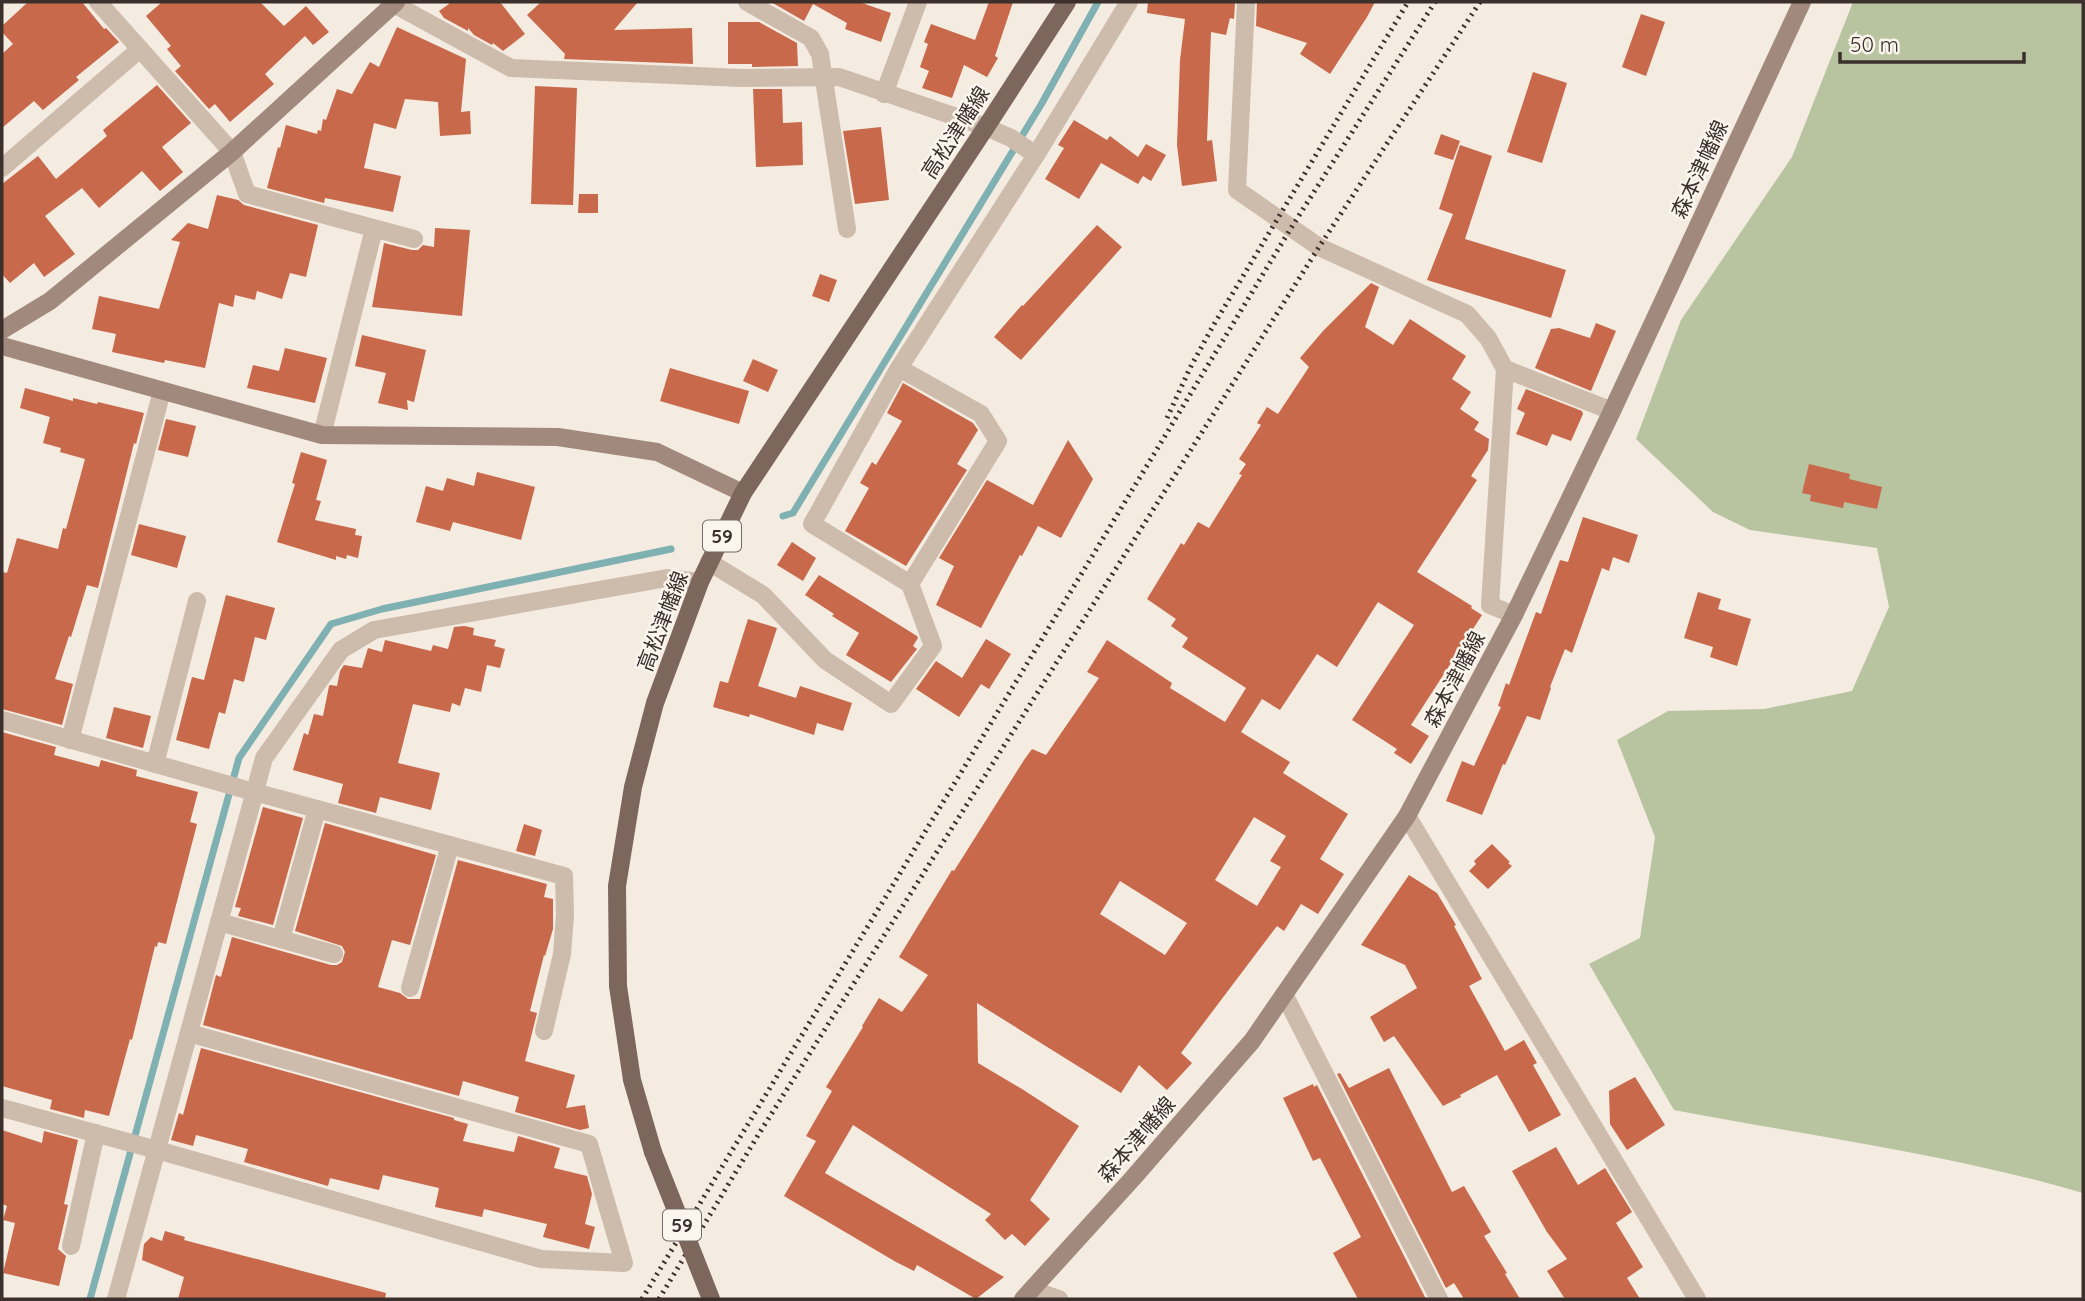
<svg xmlns="http://www.w3.org/2000/svg" width="2085" height="1301" font-family="Quicksand,'Noto Sans JP',sans-serif">
	<style>
		.green { fill: #b8c4a0 }
		.lines { fill: none; stroke-linecap: round; stroke-linejoin: round }
		.stream { stroke: #7fb0b2; stroke-width: 7 }
		.building { fill: #c8694b; fill-rule: evenodd }
		.street { stroke: #cdbbac; stroke-width: 18 }
		.secondary { stroke: #a18a7d; stroke-width: 18 }
		.primary { stroke: #7d675c; stroke-width: 18 }
		.rail { stroke: #3b302b; stroke-width: 5; stroke-dasharray: 2 5; stroke-linecap: butt }
		.primary-bridge { stroke: #7d675c; stroke-width: 18 }
		.labels { text-anchor: middle; dominant-baseline: central; stroke-width: 5; stroke-linejoin: round; paint-order: stroke }
		.shield { fill: #fbf5ee; stroke: #756b66; stroke-width: 2 }
		.shield-label { font-size: 19px; font-weight: bold; fill: #3b302b }
		.street-label { font-size: 21px; fill: #3b302b; stroke: #fbf5ee }
	</style>
	<rect width="100%" height="100%" fill="#f4ebe1"/>
	<path class="green" d="M1853 2H2083V1193C1950 1154 1810 1136 1674 1110L1589 964 1640 938 1655 837 1617 740 1668 711 1764 709 1852 691 1889 607 1877 548 1750 530 1713 512 1636 439 1681 320 1792 157Z"/>
	<g class="lines">
		<g class="stream">
			<path d="M783 516 793 513 1042 103 1098 2"/>
			<path d="M90 1299 239 758 331 624 382 609 671 549"/>
		</g>
	</g>
	<g class="building">
		<path d="M28 2H82L104 29 106 28 119 42 76 77 79 80 43 110 34 101 2 128V54L13 44 2 32V26Z"/>
		<path d="M162 2H260L284 26 306 6 329 32 313 45 305 36 265 74 274 84 230 122 215 104 209 109 175 71 181 66 167 49 171 46 146 16Z"/>
		<path d="M448 2H500L525 34 503 51 493 43 492 45 474 35 468 28V31L444 18 439 11 449 4Z"/>
		<path d="M541 2H638L614 30 692 28 693 64 564 59 565 54 527 15Z"/>
		<path d="M771 2H859L891 13 881 42 845 29 847 23 813 4 804 21Z"/>
		<path d="M989 2H1013L995 56 998 58 987 77 964 65 952 98 922 88 929 71 920 67 928 44 924 42 931 24 975 40Z"/>
		<path d="M1148 2H1235L1234 19 1230 18 1226 35 1211 32 1207 141 1212 140 1217 181 1182 186 1177 145 1180 60 1185 19 1147 13Z"/>
		<path d="M1257 2H1375L1367 17 1330 74 1300 54 1307 43 1256 26Z"/>
		<path d="M1641 14 1665 22 1646 76 1622 67Z"/>
		<path d="M728 22H759L797 43 798 66 752 67V64H728Z"/>
		<path d="M397 27 466 59 461 112 470 111 471 134 440 136 438 102 405 99 396 129 374 123 364 168 401 176 393 212 325 198 324 203 267 188 278 147 280 148 286 125 317 134 318 130 321 131 323 119 326 120 337 89 352 94 370 62 379 67Z"/>
		<path d="M1533 72 1567 83 1542 163 1507 152Z"/>
		<path d="M157 85 191 123 162 147 183 172 160 191 142 171 99 208 82 188 45 216 75 254 44 277 34 263 10 283 2 274V184L38 156 56 179 107 136 103 130Z"/>
		<path d="M535 86 577 88 573 205 531 204Z"/>
		<path d="M753 89H782L783 123 802 122 803 165 756 167Z"/>
		<path d="M1074 120 1107 140 1110 136 1138 157 1146 144 1166 155 1151 181 1143 176 1138 184 1101 163 1079 199 1045 179 1064 148 1058 145Z"/>
		<path d="M881 127 889 200 855 204 843 131Z"/>
		<path d="M1441 134 1460 141 1453 160 1434 154Z"/>
		<path d="M1460 145 1492 156 1465 239 1566 270 1551 318 1427 280 1453 214 1439 209Z"/>
		<path d="M579 194H598V213H578Z"/>
		<path d="M217 195 238 200 244 205 318 225 306 277 290 273 282 299 257 291 255 300 235 295 233 307 219 303 205 368 165 360 164 363 112 352 116 334 92 329 99 296 159 309 180 242 171 240 188 223 208 229Z"/>
		<path d="M1097 225 1122 247 1021 360 994 337 1022 305 1023 306Z"/>
		<path d="M435 228 470 230 462 316 372 307 384 243 412 250H418L423 245 434 247Z"/>
		<path d="M820 274 837 280 829 302 812 296Z"/>
		<path d="M1371 283 1379 287 1365 327 1393 345 1410 319 1466 356 1452 379 1471 392 1460 409 1479 422 1474 430 1489 439 1488 450 1471 476 1477 480 1417 572 1472 606 1471 608 1482 615 1411 725 1429 736 1411 764 1394 753 1397 749 1352 720 1414 625 1378 602 1337 667 1317 654 1280 710 1262 699 1241 732 1290 762 1283 773 1348 814 1320 859 1344 874 1318 914 1301 904 1284 931 1277 926 1181 1053 1192 1063 1167 1090 1139 1065 1121 1093 977 1003 978 1063 1022 1089 1079 1126 1030 1200 1050 1219 1025 1246 1012 1234 1005 1240 985 1220 991 1214 853 1125 825 1173 1004 1277 976 1299 917 1265 914 1271 896 1262 784 1196 816 1141 806 1136 832 1091 826 1087 863 1027 862 1026 879 998 902 1012 928 975 899 957 952 870 954 871 1024 760 1032 749 1046 755 1099 678 1087 672 1107 640 1172 683 1170 688 1225 722 1246 688 1182 647 1188 638 1171 626 1176 619 1147 599 1181 543 1184 545 1198 522 1209 528 1242 475 1239 474 1246 464 1239 459 1261 425 1257 423 1267 407 1278 414 1309 367 1300 358 1323 331ZM1254 817 1286 836 1270 861 1281 867 1257 906 1215 880ZM1120 881 1187 923 1165 955 1100 914Z"/>
		<path d="M1596 323 1616 331 1591 391 1535 368 1551 329 1559 328 1590 338Z"/>
		<path d="M362 335 426 350 414 402 407 400 408 410 378 403 386 373 355 366Z"/>
		<path d="M285 348 327 358 315 403 247 388 253 365 279 371Z"/>
		<path d="M753 359 778 370 768 392 743 381Z"/>
		<path d="M670 368 749 391 739 424 660 401Z"/>
		<path d="M903 383 973 423 978 430 957 464 967 470 906 566 845 531 869 488 860 483 872 462 876 465 902 421 887 413Z"/>
		<path d="M25 388 73 401V398L97 404 98 402 144 413 136 444 134 443 98 588 87 585 71 637 69 636 55 679 73 684 62 725 2 709V572L7 573 17 538 58 549 63 528 66 529 85 459 60 452 61 448 43 443 50 417 20 408Z"/>
		<path d="M1526 389 1582 411 1583 414 1571 441 1552 434 1547 446 1516 434 1525 413 1517 409Z"/>
		<path d="M166 419 196 426 188 457 158 450Z"/>
		<path d="M1068 440 1093 479 1061 538 1038 526 1022 556 1020 555 981 628 936 605 954 566 939 558 987 480 1033 505Z"/>
		<path d="M301 452 327 460 316 500 321 501 315 520 356 529 355 535 362 536 358 558 347 555 346 559 336 556V560L277 542 295 484 292 483Z"/>
		<path d="M1809 464 1850 474 1849 479 1882 487 1877 509 1844 502 1843 508 1810 501 1811 495 1802 493Z"/>
		<path d="M477 472 535 487 521 540 453 522 450 531 416 522 426 486 443 491 447 478 474 486Z"/>
		<path d="M1583 517 1638 535 1629 563 1613 557 1609 571 1602 568 1572 653 1565 649 1550 687 1551 688 1540 720 1527 716 1505 765 1503 764 1482 815 1446 801 1462 761 1474 766 1501 707 1498 706 1506 683 1509 685 1536 612 1541 614 1560 560 1568 562Z"/>
		<path d="M139 524 186 536 177 568 131 555Z"/>
		<path d="M792 542 816 558 803 581 777 565Z"/>
		<path d="M819 575 917 636 918 638 913 646 917 649 891 682 846 655 859 633 832 616 834 614 805 595Z"/>
		<path d="M1698 592 1721 599 1718 609 1751 619 1737 666 1710 657 1713 647 1684 638Z"/>
		<path d="M226 595 275 608 266 640 255 637 244 682 234 679 225 714 219 712 209 749 176 740 192 677 204 680Z"/>
		<path d="M748 619 777 628 758 686 796 698 800 686 852 703 843 731 817 723 814 735 750 714 749 717 713 707 720 681 728 683Z"/>
		<path d="M464 626 474 628 473 635 496 640 494 646 505 649 500 668 487 665 481 692 465 688 460 706 452 703 450 712 413 704 398 763 440 773 431 810 380 797 376 813 338 803 343 784 293 770 304 733 308 735 314 714 323 716 329 686 330 685 337 686 340 671 344 665 362 668 368 648 382 652 385 640 431 651 433 645 448 649 454 627Z"/>
		<path d="M986 639 1011 654 989 689 981 684 959 717 916 689 936 661 962 678Z"/>
		<path d="M114 707 151 716 143 748 106 738Z"/>
		<path d="M2 732 56 747 54 755 99 767 101 760 137 770 136 776 198 792 190 822 197 824 166 944 158 942 157 947 155 946 132 1040 130 1039 109 1116 85 1110 84 1118 50 1109 52 1100 2 1086Z"/>
		<path d="M263 807 303 818 273 925 238 916 241 908 235 907Z"/>
		<path d="M325 823 436 855 410 945 392 940 378 987 400 993 408 999H420L458 860 547 884 544 897 553 899V929L545 956 544 955 530 1011 537 1013 525 1061 575 1075 566 1108 585 1105 589 1128 580 1130 515 1112 519 1097 463 1081 459 1096 203 1025 216 975 221 977 232 937 331 965H337L342 962 345 952 342 946 295 931Z"/>
		<path d="M524 824 542 830 535 856 516 851Z"/>
		<path d="M1492 844 1510 862 1508 863 1512 866 1488 889 1469 871 1476 864 1474 861Z"/>
		<path d="M1409 875 1437 893 1456 925 1454 926 1482 979 1469 986 1505 1051 1524 1040 1537 1063 1533 1065 1561 1115 1529 1132 1497 1075 1460 1095 1461 1097 1443 1106 1394 1036 1384 1042 1370 1017 1417 988 1405 965 1361 945Z"/>
		<path d="M201 1048 454 1118V1120L468 1124 463 1141 514 1152 518 1136 560 1148 554 1168 587 1176 592 1194 585 1224 595 1227 589 1249 543 1237 547 1224 484 1209 482 1217 435 1207 439 1188 383 1175 379 1190 330 1178 328 1186 244 1162 248 1149 196 1135 193 1146 171 1140 179 1113 183 1115Z"/>
		<path d="M1389 1068 1452 1192 1464 1186 1491 1232 1484 1236 1507 1273 1505 1274 1520 1299H1464L1454 1283 1446 1288 1337 1074 1340 1073 1349 1088Z"/>
		<path d="M1635 1077 1665 1125 1627 1150 1610 1124 1609 1091Z"/>
		<path d="M1313 1084 1314 1087 1317 1085 1426 1299H1358L1333 1253 1361 1237 1320 1158 1313 1161 1283 1098Z"/>
		<path d="M2 1130 42 1143 44 1131 78 1140 64 1204 68 1205 58 1249 66 1256 59 1286 3 1273 15 1223 3 1220 7 1206 2 1204Z"/>
		<path d="M1556 1147 1578 1185 1605 1168 1632 1212 1616 1223 1643 1267 1627 1278 1640 1299H1565L1547 1271 1567 1259 1547 1232 1512 1171Z"/>
		<path d="M165 1231 185 1237 184 1240 386 1293 385 1299H178L184 1277 142 1260 144 1244 151 1237 162 1241Z"/>
	</g>
	<g class="lines">
		<g class="street">
			<path d="M98 2 232 152 247 194 414 239"/>
			<path d="M747 2 811 38 820 54 847 229"/>
			<path d="M1246 2 1237 190 1319 247 1467 314 1488 338 1505 369 1490 605 1514 615"/>
			<path d="M394 4 511 68 742 78 839 77 986 127 1011 138 1036 155"/>
			<path d="M884 94 918 2"/>
			<path d="M2 168 140 49"/>
			<path d="M1505 369 1612 411"/>
			<path d="M322 435 374 229"/>
			<path d="M709 562 763 595 825 660 891 704 933 646 910 584 998 441 981 414 899 368"/>
			<path d="M910 584 812 524 899 368 1036 155 1129 2"/>
			<path d="M2 720 254 792 564 876 565 915 562 954 544 1031"/>
			<path d="M70 740 162 391"/>
			<path d="M155 764 197 601"/>
			<path d="M1407 816 1697 1299"/>
			<path d="M219 922 334 954"/>
			<path d="M281 939 317 809"/>
			<path d="M410 988 450 845"/>
			<path d="M1284 994 1439 1299"/>
			<path d="M2 1108 157 1150 541 1259 624 1263 589 1144 189 1033"/>
			<path d="M71 1246 96 1133"/>
			<path d="M1032 1290 1059 1299"/>
			<path d="M116 1299 264 758 341 650 374 630 667 578 700 582"/>
		</g>
		<g class="secondary">
			<path d="M2 330 50 301 232 152 396 2"/>
			<path d="M2 346 322 435 558 437 657 452 743 493"/>
			<path d="M1023 1299 1133 1178 1252 1041 1407 816 1514 615 1612 411 1802 2"/>
		</g>
		<path class="primary" d="M653 1152 632 1080 618 986 617 886 633 787 655 703 700 582 743 493 986 127 1067 2"/>
		<g class="rail">
			<path d="M1167 418 1190 368 1213 326 1408 2"/>
			<path d="M642 1299 1291 228 1435 2"/>
			<path d="M659 1299 760 1132 1319 247 1480 2"/>
		</g>
		<path class="primary-bridge" d="M653 1152 711 1299"/>
	</g>
	<g class="labels">
		<g class="shield">
			<rect x="703" y="520.5" width="38" height="31" rx="5"/>
			<rect x="663" y="1209.5" width="38" height="31" rx="5"/>
		</g>
		<g class="shield-label">
			<text x="722" y="536">59</text>
			<text x="682" y="1225">59</text>
		</g>
		<g class="street-label">
			<text transform="translate(955 132) rotate(-57)">高松津幡線</text>
			<text transform="translate(1699 169) rotate(-65)">森本津幡線</text>
			<text transform="translate(662 621) rotate(-69)">高松津幡線</text>
			<text transform="translate(1454 679) rotate(-62)">森本津幡線</text>
			<text transform="translate(1136 1139) rotate(-49)">森本津幡線</text>
		</g>
	</g>
	<rect width="2085" height="1301" fill="none" stroke="#3b302b" stroke-width="7"/>
	<path d="M1840 52v10h184v-10" fill="none" stroke="#3b302b" stroke-width="3.5"/>
	<text x="1850" y="52" font-size="21" fill="#3b302b" stroke="#fbf5ee" stroke-width="5" paint-order="stroke">50 m</text>
</svg>
